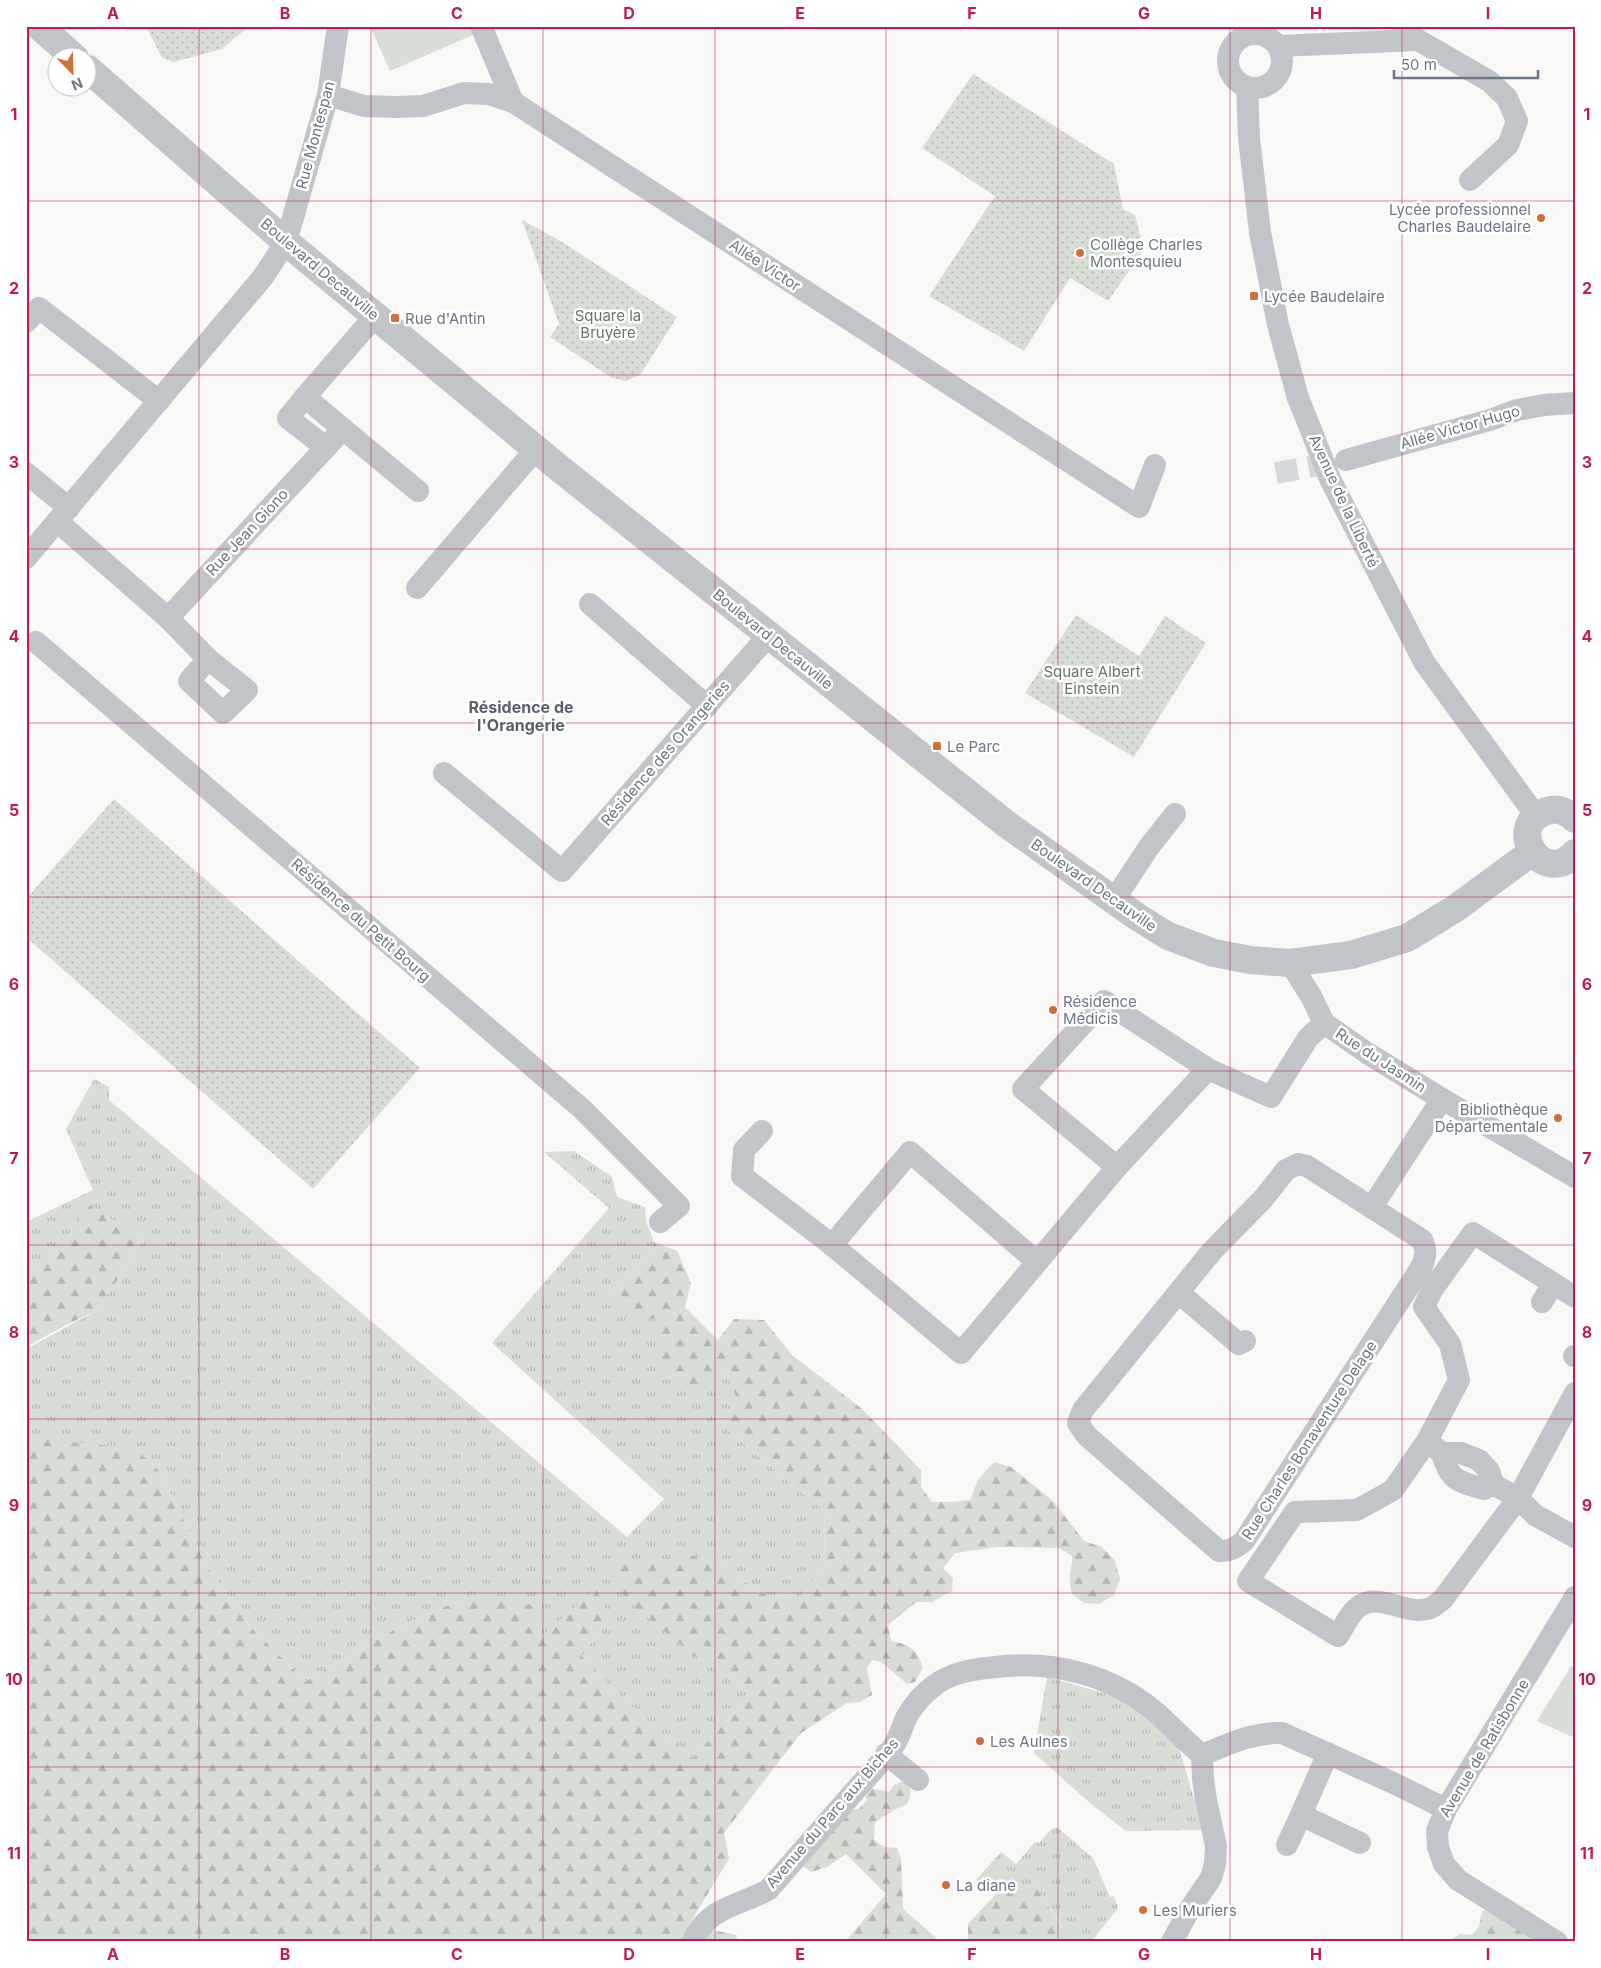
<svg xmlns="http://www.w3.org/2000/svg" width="1601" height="1968" font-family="Inter,sans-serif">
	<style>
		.grass { fill: url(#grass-tufts) }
		.forest { fill: url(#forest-firs) }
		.park { fill: url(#park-dots) }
		.pitch { fill: #d8ddd6 }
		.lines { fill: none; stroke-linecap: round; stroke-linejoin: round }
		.minor-tunnel { stroke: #d5d8da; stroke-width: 22; stroke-dasharray: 22 11; stroke-linecap: butt }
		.minor { stroke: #c1c4c8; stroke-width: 22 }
		.tertiary { stroke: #c1c4c8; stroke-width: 28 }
		.grid { fill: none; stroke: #c2185b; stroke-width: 1; stroke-opacity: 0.55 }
		.poi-dot { fill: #d26d3d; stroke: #fff; stroke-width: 2 }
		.labels { text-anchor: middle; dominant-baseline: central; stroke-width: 5; stroke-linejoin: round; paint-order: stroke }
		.street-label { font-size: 15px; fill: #6b7784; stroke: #fff }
		.poi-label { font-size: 15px; fill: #6b7784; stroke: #fff; text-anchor: start }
		.park-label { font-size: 15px; fill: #667765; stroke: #fff }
		.neighbourhood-label { font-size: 16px; font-weight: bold; fill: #58616a; stroke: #fff }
		.neatline { fill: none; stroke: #c2185b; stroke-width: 2 }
		.grid-label { font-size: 16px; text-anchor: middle; font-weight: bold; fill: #c2185b }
	</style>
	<defs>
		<pattern id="grass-tufts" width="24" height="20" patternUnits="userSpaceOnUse" patternTransform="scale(1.25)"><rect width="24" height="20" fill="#d8ddd6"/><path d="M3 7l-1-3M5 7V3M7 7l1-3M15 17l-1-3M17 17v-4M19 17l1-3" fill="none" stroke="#b3b8b3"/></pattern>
		<pattern id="forest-firs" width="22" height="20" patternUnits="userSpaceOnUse" patternTransform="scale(1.25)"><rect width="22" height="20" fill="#d8ddd6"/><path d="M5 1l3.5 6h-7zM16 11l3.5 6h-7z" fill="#b3b8b3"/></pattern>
		<pattern id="park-dots" width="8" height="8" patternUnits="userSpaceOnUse" patternTransform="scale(1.25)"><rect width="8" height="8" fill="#d8ddd6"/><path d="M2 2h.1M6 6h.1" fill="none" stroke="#b3b8b3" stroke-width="1.8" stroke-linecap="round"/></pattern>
	</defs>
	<rect width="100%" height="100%" fill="#f8f9f7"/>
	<g class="grass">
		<path d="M94 1079 109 1087V1100L627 1537 664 1499 492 1343 609 1208 544 1152 574 1151 612 1177 617 1197 645 1207 646 1221 654 1242 648 1260 606 1294 658 1318 725 1366 737 1401 722 1425 824 1511 825 1566 799 1599 758 1593 713 1555 693 1655 752 1692 693 1758 622 1698 582 1656 609 1617 542 1635 472 1595 399 1627 306 1681 255 1632 206 1565 160 1472 26 1438V1349L98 1310 144 1239 90 1206 47 1263 26 1270V1222L93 1190 66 1129Z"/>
		<path d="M1047 1677 1125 1699 1179 1747 1203 1830 1126 1831 1091 1804 1034 1753Z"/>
		<path d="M1057 1827 1093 1858 1110 1897 1114 1896 1118 1908 1091 1942H1056L1062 1926 1035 1886 997 1893 987 1891 976 1880 1001 1852 1016 1864 1035 1842 1039 1843 1049 1831Z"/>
	</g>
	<g class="forest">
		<path d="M90 1205 144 1239 98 1310 64 1326 26 1347V1270L47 1263Z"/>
		<path d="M654 1242 677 1251 691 1283 685 1307 718 1340 734 1319 764 1320 792 1355 861 1408 921 1470V1487L932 1502H950L970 1500 978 1480 994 1462 1011 1467 1053 1501 1084 1541 1102 1547 1115 1561 1120 1579 1114 1595 1099 1604 1084 1603 1072 1594C1067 1576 1072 1573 1072 1556L1059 1548 997 1547 955 1553 943 1568 953 1578 952 1591 932 1602H916L888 1625 891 1641C910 1645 916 1648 923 1667L915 1682 907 1684 881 1662 872 1660 867 1668 872 1695 860 1702 847 1703 801 1733 724 1833 729 1859 690 1923 707 1929 737 1935 736 1942H26V1438L135 1448 160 1472 206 1565 255 1632 306 1681 399 1627 472 1595 533 1605 543 1635 596 1588 609 1617 582 1656 622 1698 693 1758 752 1692 693 1655 627 1600 606 1569 643 1560 713 1555 758 1593 799 1599 825 1566 824 1511 722 1425 737 1401 725 1366 690 1390 656 1359 658 1318 630 1321 606 1294 648 1260Z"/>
		<path d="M905 1780C912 1788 912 1795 907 1804L894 1810 875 1822 874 1840 884 1847 897 1848 901 1859 903 1909 941 1942H845L886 1894 846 1854 827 1867 811 1872 800 1864 841 1810 859 1809 867 1800 864 1791 869 1788 889 1792 894 1785Z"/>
		<path d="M1035 1886 1062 1927 1056 1942H968V1924L997 1893Z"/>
		<path d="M1494 1909 1536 1942H1447L1460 1934 1472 1935 1479 1926 1482 1911Z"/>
	</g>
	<g class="park">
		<path d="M146 26H249L222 49 174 62 162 58Z"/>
		<path d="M973 74 1114 164 1123 209 1135 215 1144 250 1108 301 1070 278 1024 351 929 296 995 196 922 148Z"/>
		<path d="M522 220 559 240 677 317 640 375 626 381 612 378 550 337 559 324Z"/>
		<path d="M1076 615 1139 656 1165 616 1206 643 1134 757 1025 693Z"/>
		<path d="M114 799 420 1068 313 1189 26 937V899Z"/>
	</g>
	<g class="pitch">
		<path d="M370 26H469L473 35 390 71Z"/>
		<path d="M1571 1666 1575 1668V1738L1537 1721Z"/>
	</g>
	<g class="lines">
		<path class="minor-tunnel" d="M1276 473 1341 461"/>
		<g class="minor">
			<path d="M481 26 513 102"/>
			<circle cx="1255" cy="61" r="27"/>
			<path d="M1278 46 1418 40 1489 81 1507 98 1517 121 1508 145 1470 180"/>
			<path d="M1247 87 1249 138 1260 232 1278 325 1298 398 1311 430 1330 479 1424 662 1536 816"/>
			<path d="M328 95 364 106 396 107 423 106 464 93 489 94 513 102 1139 507 1155 465"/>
			<path d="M26 322 39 308 159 401"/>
			<path d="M305 397 375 316"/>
			<path d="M343 429 418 491"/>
			<path d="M1346 460 1490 420 1517 410 1544 405 1575 403"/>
			<path d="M26 473 69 508"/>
			<path d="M58 522 168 618 208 659 247 690 223 713 189 681 208 659"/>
			<path d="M26 558 263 277 286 242 328 95 338 26"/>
			<path d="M417 588 536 449"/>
			<path d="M590 604 707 706"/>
			<path d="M168 618 343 429 305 397 288 418 325 447"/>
			<path d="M36 642 581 1108 679 1206 660 1222"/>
			<path d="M444 773 562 871 768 636"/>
			<path d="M1114 900 1149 847 1175 814"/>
			<path d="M1290 963 1311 996 1324 1023 1367 1053 1442 1099 1575 1177"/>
			<path d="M1208 1069 1117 1167 1023 1089 1104 1001 1208 1069 1271 1097 1308 1038 1324 1023"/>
			<path d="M762 1131 744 1150 742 1176 832 1245"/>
			<path d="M1298 1164 1307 1166 1422 1240C1427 1250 1426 1255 1422 1266L1244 1541C1236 1548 1230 1551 1219 1551L1087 1436 1078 1423 1083 1410 1212 1251 1263 1199 1286 1170Z"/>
			<path d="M1372 1207 1442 1099"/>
			<path d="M1037 1262 910 1152 832 1245 961 1353 1117 1167"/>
			<path d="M1179 1293 1239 1344 1245 1341"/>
			<path d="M1575 1297 1473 1233 1432 1290 1424 1307 1450 1344 1459 1380 1427 1441 1393 1490 1357 1510 1295 1512 1248 1581 1338 1636C1343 1628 1347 1619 1353 1612 1375 1586 1405 1618 1430 1608 1434 1607 1439 1602 1443 1599L1518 1498 1575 1393"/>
			<path d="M1542 1302 1553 1284"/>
			<path d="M1574 1356H1575"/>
			<path d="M1427 1441 1442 1453H1461L1479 1460 1489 1471 1493 1484 1518 1498 1535 1515 1575 1537"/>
			<path d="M1442 1453C1449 1480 1458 1482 1484 1489L1493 1484"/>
			<path d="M1328 1753 1301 1815 1360 1843"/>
			<path d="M886 1754 918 1780"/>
			<path d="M1202 1755C1228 1744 1253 1732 1282 1733L1389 1781 1446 1809"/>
			<path d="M1287 1845 1301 1815"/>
			<path d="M693 1942C705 1908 741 1905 768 1890 797 1857 825 1825 853 1793 866 1778 881 1763 893 1747 900 1737 902 1726 907 1716 914 1704 924 1693 935 1685 952 1672 975 1669 996 1667 1054 1660 1113 1675 1158 1714 1173 1728 1186 1742 1202 1755L1203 1779 1206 1800 1216 1846 1215 1864 1211 1878 1188 1912 1172 1942"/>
			<path d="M1557 1942 1458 1880 1444 1864 1438 1847 1437 1831 1446 1809 1575 1597"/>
		</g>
		<g class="tertiary">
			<path d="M39 26 75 58"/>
			<path d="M88 69 286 242 559 468 1005 823 1136 916 1168 936 1214 953 1250 960 1290 963 1351 955 1407 938 1456 908 1532 852"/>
			<path d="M1575 819C1567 812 1557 807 1547 811 1503 824 1542 889 1575 853"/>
		</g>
	</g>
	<path class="grid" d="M199 26V1942M371 26V1942M543 26V1942M715 26V1942M886 26V1942M1058 26V1942M1230 26V1942M1402 26V1942M26 201H1575M26 375H1575M26 549H1575M26 723H1575M26 897H1575M26 1071H1575M26 1245H1575M26 1419H1575M26 1593H1575M26 1767H1575"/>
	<g class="poi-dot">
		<circle cx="1541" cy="218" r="5"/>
		<circle cx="1080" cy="253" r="5"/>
		<rect x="1249" y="291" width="10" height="10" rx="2.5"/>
		<rect x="390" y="313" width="10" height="10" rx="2.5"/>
		<rect x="932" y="741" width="10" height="10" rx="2.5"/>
		<circle cx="1053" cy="1010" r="5"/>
		<circle cx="1558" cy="1118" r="5"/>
		<circle cx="980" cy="1741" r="5"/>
		<circle cx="946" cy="1885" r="5"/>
		<circle cx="1143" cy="1910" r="5"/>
	</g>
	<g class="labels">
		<g class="street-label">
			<text transform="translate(315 135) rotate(-75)">Rue Montespan</text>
			<text transform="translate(765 265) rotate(33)">Allée Victor</text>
			<text transform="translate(320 269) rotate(40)">Boulevard Decauville</text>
			<text transform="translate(1460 427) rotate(-16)">Allée Victor Hugo</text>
			<text transform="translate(1344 501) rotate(65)">Avenue de la Liberté</text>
			<text transform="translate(247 532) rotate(-47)">Rue Jean Giono</text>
			<text transform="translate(773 639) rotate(39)">Boulevard Decauville</text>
			<text transform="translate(665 753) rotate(-49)">Résidence des Orangeries</text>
			<text transform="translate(1094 885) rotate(35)">Boulevard Decauville</text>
			<text transform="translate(361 920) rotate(41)">Résidence du Petit Bourg</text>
			<text transform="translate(1381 1060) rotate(33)">Rue du Jasmin</text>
			<text transform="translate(1309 1440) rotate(-57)">Rue Charles Bonaventure Delage</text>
			<text transform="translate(1484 1748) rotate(-59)">Avenue de Ratisbonne</text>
			<text transform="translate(832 1813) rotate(-49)">Avenue du Parc aux Biches</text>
		</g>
		<g class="poi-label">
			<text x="1531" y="209" text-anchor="end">Lycée professionnel<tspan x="1531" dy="17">Charles Baudelaire</tspan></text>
			<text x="1090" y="244">Collège Charles<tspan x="1090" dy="17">Montesquieu</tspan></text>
			<text x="1264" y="296">Lycée Baudelaire</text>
			<text x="405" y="318">Rue d'Antin</text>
			<text x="947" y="746">Le Parc</text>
			<text x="1063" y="1001">Résidence<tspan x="1063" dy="17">Médicis</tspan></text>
			<text x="1548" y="1109" text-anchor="end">Bibliothèque<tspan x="1548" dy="17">Départementale</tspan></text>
			<text x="990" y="1741">Les Aulnes</text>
			<text x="956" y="1885">La diane</text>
			<text x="1153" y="1910">Les Muriers</text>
		</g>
		<g class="park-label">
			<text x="608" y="315">Square la<tspan x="608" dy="17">Bruyère</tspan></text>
			<text x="1092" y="671">Square Albert<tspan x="1092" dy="17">Einstein</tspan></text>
		</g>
		<g class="neighbourhood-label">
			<text x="521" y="707">Résidence de<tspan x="521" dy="18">l'Orangerie</tspan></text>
		</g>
	</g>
	<rect width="1601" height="1968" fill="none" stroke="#ffffff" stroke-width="55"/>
	<g transform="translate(72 72) rotate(157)"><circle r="24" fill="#ffffff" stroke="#c4c9ce"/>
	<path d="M0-4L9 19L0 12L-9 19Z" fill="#d26d3d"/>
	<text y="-8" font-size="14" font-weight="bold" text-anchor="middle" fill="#6b7784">N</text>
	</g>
	<path d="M1394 70v8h144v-8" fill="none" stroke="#6b7784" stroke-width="2.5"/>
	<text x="1401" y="70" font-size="15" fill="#6b7784" stroke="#ffffff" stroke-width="4" paint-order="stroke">50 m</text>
	<rect x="28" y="28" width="1546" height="1912" class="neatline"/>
	<g class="grid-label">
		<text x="113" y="19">A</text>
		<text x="285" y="19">B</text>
		<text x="457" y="19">C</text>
		<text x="629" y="19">D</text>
		<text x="800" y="19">E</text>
		<text x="972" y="19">F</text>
		<text x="1144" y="19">G</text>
		<text x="1316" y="19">H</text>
		<text x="1488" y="19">I</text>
		<text x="14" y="120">1</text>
		<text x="1587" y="120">1</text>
		<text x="14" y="294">2</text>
		<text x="1587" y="294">2</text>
		<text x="14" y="468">3</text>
		<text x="1587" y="468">3</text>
		<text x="14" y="642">4</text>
		<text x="1587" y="642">4</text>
		<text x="14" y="816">5</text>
		<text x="1587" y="816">5</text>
		<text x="14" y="990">6</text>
		<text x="1587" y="990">6</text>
		<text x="14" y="1164">7</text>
		<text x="1587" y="1164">7</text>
		<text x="14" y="1338">8</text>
		<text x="1587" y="1338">8</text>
		<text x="14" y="1511">9</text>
		<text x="1587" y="1511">9</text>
		<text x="14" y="1685">10</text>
		<text x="1587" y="1685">10</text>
		<text x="14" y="1859">11</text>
		<text x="1587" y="1859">11</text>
		<text x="113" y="1960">A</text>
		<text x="285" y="1960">B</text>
		<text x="457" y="1960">C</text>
		<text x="629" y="1960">D</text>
		<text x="800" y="1960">E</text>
		<text x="972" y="1960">F</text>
		<text x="1144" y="1960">G</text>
		<text x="1316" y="1960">H</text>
		<text x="1488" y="1960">I</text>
	</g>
</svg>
